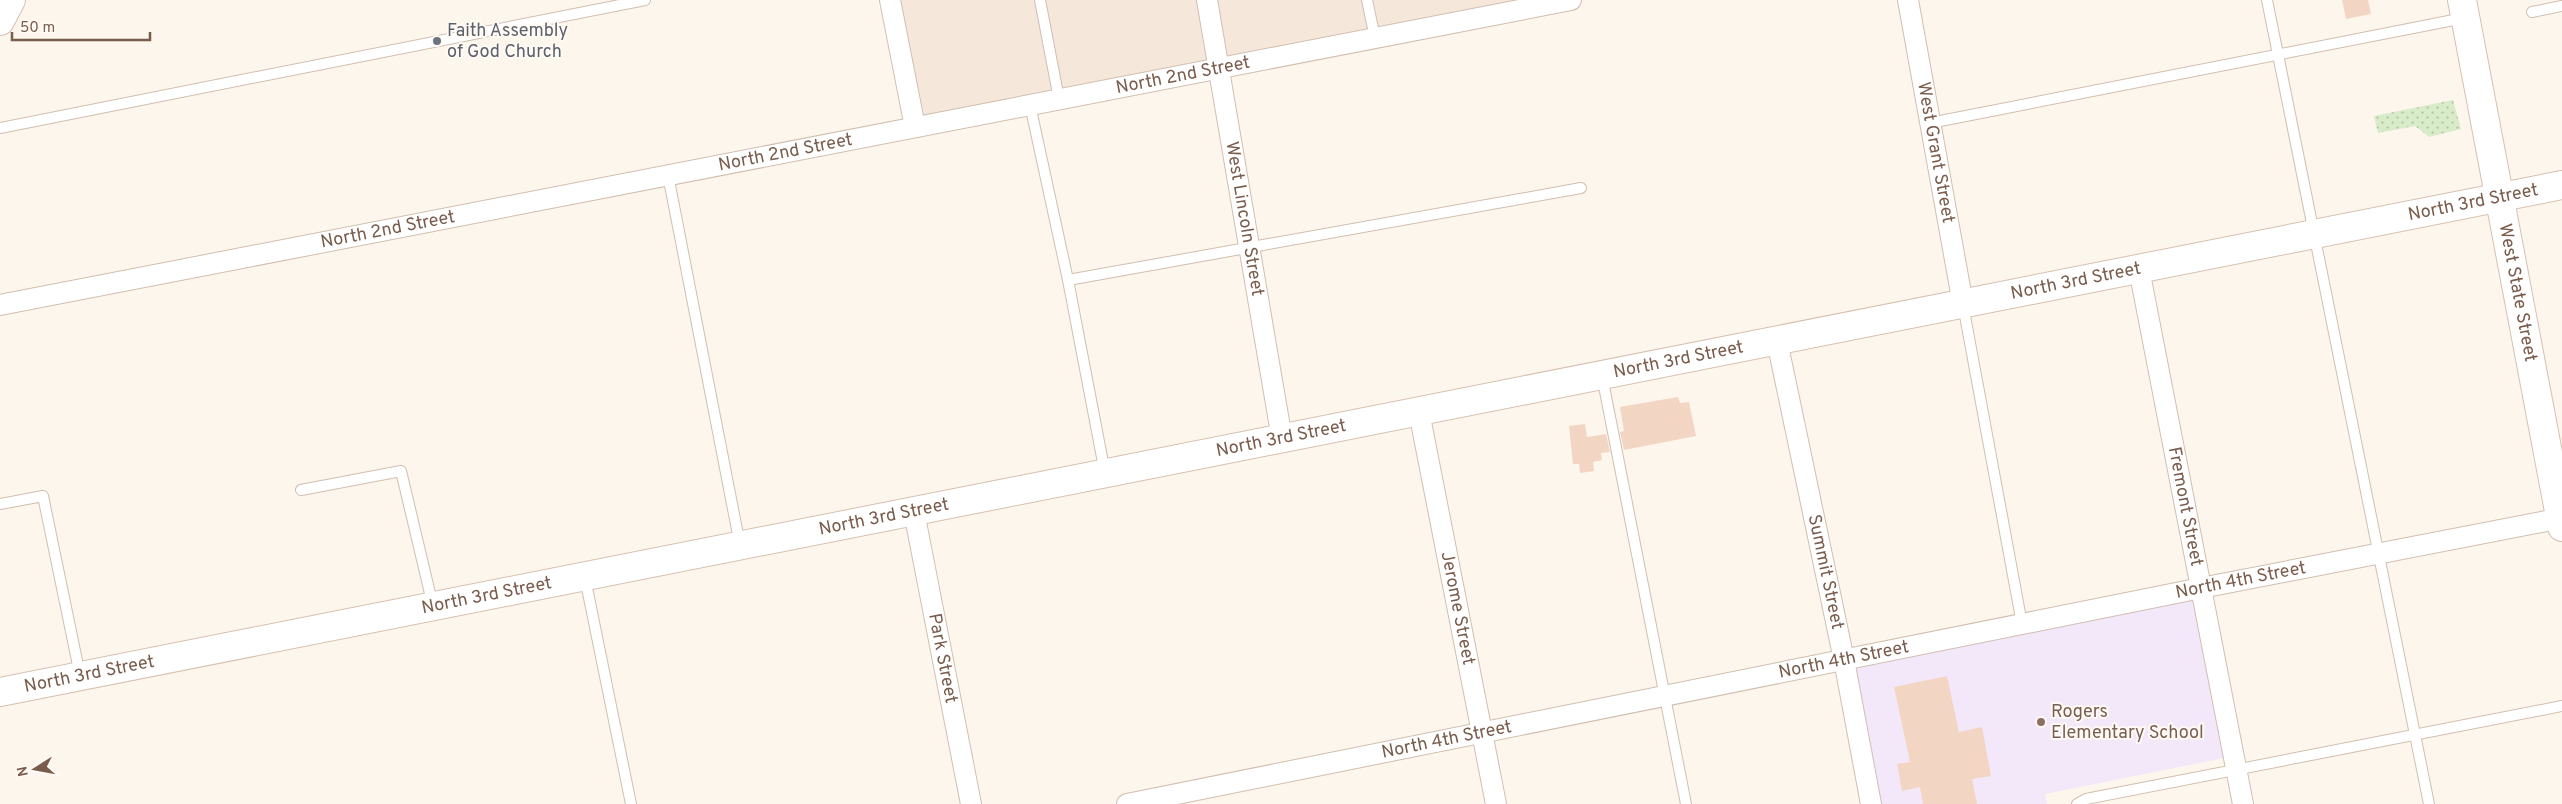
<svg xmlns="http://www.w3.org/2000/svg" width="2562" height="804" font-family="Overpass,sans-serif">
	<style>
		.residential { fill: #f5e8da }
		.education { fill: #f3e8fa }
		.grass { fill: url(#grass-dots) }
		.building { fill: #f3d5c3 }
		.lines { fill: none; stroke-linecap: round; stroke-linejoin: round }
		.lane-casing { stroke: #d1beb0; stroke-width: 12 }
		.street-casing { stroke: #d1beb0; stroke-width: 22 }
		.secondary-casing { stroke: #d6c0b0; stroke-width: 30 }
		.lane { stroke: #fff; stroke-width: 10 }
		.street { stroke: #fff; stroke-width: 20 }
		.secondary { stroke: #fff; stroke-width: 28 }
		.worship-dot { fill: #6b7280; stroke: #fffaf3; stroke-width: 2 }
		.education-dot { fill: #8d6e63; stroke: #fffaf3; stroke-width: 2 }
		.labels { text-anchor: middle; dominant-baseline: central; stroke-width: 4; stroke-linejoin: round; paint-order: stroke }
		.worship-label { font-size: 18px; fill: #5b616d; stroke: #fffaf3; text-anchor: start }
		.street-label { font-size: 18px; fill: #7a5c4d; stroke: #fffaf3 }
		.education-label { font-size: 18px; fill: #785e54; stroke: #fffaf3; text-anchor: start }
	</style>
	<defs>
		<pattern id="grass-dots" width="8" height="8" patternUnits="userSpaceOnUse" patternTransform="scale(1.25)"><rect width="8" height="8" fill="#d8ecc9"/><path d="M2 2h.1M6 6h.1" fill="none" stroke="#b4c2a5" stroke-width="1.8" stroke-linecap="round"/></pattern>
	</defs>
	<rect width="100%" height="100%" fill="#fdf6ec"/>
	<path class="residential" d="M890 0H1573L915 127Z"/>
	<path class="education" d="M2201 588 2234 756 2045 794 2047 804H1871L1844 660Z"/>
	<path class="grass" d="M2453 100 2461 129 2429 137 2415 126 2378 133 2374 116Z"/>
	<g class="building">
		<path d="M2342 0H2368L2371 14 2346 19Z"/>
		<path d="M1678 397 1680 403 1689 402 1696 436 1624 450 1620 432 1624 431 1620 407Z"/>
		<path d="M1585 424 1587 437 1606 434 1610 452 1601 453 1602 460 1593 462 1594 471 1580 473 1579 464H1573L1569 426Z"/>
		<path d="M1947 676 1959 732 1982 727 1991 776 1972 779 1977 804H1923L1920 787 1902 791 1897 764 1910 762 1894 687Z"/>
	</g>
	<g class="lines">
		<defs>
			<g id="lane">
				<path d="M1040 0 1059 99"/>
				<path d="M1367 0 1375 38"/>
				<path d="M2267 0 2429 804"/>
				<path d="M2532 12 2562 6"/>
				<path d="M1030 105 1068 280"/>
				<path d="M1930 123 2464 18"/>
				<path d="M0 128 645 0"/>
				<path d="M668 175 740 545"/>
				<path d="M1963 305 2022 624"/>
				<path d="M1602 376 1686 804"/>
				<path d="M1105 473 1068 280 1581 188"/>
				<path d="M301 490 401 471 433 606"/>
				<path d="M0 504 43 496 80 675"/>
				<path d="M585 578 631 804"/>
				<path d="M2077 804 2086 799 2562 706"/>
			</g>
			<g id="street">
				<path d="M890 0 915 127"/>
				<path id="s1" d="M1207 0 1282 439"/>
				<path id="s2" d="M1908 0 1963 304"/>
				<path id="s3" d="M2139 269 2243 804"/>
				<path id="s4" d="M0 305 1571 0"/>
				<path id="s5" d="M1777 341 1844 660 1871 804"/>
				<path id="s6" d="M1419 412 1496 804"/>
				<path id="s7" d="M914 512 971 804"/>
				<path id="s8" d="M1127 804 2201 588 2562 518"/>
			</g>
			<g id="secondary">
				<path id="s9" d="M2462 0 2562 527"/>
				<path d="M0 21 11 0"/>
				<path id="s10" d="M0 692 2562 185"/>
			</g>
		</defs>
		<use href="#lane" class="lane-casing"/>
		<use href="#street" class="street-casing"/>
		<use href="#secondary" class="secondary-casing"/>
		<use href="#lane" class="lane"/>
		<use href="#street" class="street"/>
		<use href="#secondary" class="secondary"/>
	</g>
	<circle class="worship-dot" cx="437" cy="41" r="5"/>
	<circle class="education-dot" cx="2041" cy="722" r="5"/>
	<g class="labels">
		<g class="worship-label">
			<text x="447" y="31">Faith Assembly<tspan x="447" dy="21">of God Church</tspan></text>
		</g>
		<g class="street-label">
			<text stroke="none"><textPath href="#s4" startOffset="1205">North 2nd Street</textPath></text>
			<text stroke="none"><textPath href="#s2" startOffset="155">West Grant Street</textPath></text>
			<text stroke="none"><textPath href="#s4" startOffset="800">North 2nd Street</textPath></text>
			<text stroke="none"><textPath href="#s10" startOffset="2521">North 3rd Street</textPath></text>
			<text stroke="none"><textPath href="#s1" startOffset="222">West Lincoln Street</textPath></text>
			<text stroke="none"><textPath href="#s4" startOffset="395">North 2nd Street</textPath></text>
			<text stroke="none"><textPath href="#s10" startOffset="2116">North 3rd Street</textPath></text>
			<text stroke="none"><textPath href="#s9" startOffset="298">West State Street</textPath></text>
			<text stroke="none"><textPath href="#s10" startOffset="1711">North 3rd Street</textPath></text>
			<text stroke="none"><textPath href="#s10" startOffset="1306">North 3rd Street</textPath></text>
			<text stroke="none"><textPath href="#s3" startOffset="242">Fremont Street</textPath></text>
			<text stroke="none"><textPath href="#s10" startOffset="901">North 3rd Street</textPath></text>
			<text stroke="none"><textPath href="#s5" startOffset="236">Summit Street</textPath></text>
			<text stroke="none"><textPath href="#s8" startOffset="1136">North 4th Street</textPath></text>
			<text stroke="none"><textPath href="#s10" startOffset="496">North 3rd Street</textPath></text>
			<text stroke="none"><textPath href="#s6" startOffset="200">Jerome Street</textPath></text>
			<text stroke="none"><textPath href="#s7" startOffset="149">Park Street</textPath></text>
			<text stroke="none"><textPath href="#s8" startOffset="731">North 4th Street</textPath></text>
			<text stroke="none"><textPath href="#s10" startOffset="91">North 3rd Street</textPath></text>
			<text stroke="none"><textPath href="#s8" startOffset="326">North 4th Street</textPath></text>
		</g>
		<g class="education-label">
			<text x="2051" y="712">Rogers<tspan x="2051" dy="21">Elementary School</tspan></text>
		</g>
	</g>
	<g transform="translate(35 769) rotate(259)" stroke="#fffaf3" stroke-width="4" paint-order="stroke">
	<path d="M0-4L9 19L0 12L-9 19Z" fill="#7a5c4d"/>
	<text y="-8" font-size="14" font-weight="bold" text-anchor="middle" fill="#7a5c4d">N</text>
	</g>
	<path d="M12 32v8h138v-8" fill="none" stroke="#7a5c4d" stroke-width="2.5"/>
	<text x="20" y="32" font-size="15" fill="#7a5c4d" stroke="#fffaf3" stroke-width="4" paint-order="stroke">50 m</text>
</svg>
